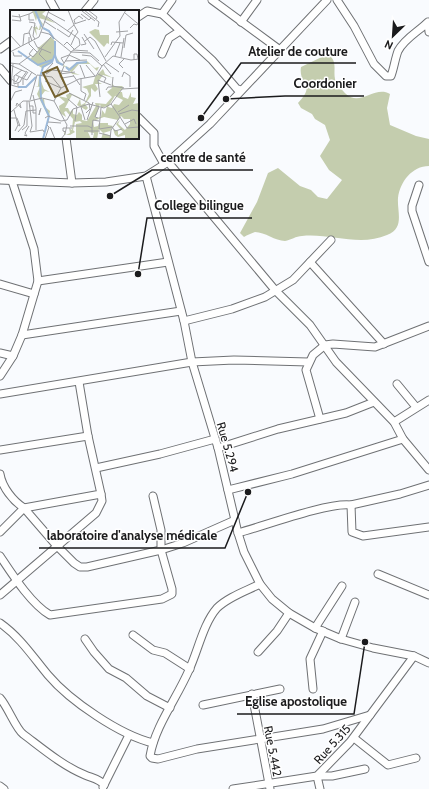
<svg xmlns="http://www.w3.org/2000/svg" width="429" height="789" font-family="Cabin,sans-serif">
	<style>
		.green { fill: #c4cdae }
		.lines { fill: none; stroke-linecap: round; stroke-linejoin: round }
		.minor-casing { stroke: #6f7174; stroke-width: 9 }
		.minor { stroke: #fff; stroke-width: 7 }
		.labels { text-anchor: middle; dominant-baseline: central; stroke-width: 3; stroke-linejoin: round; paint-order: stroke }
		.street-label { font-size: 12px; fill: #1b1b1d; stroke: #fff }
		.inset-river { fill: none; stroke: #9cb9d9; stroke-width: 2 }
		.inset-road { fill: none; stroke: #a0a1a4; stroke-width: 1 }
		.view { fill: #74612f; fill-opacity: 0.15; stroke: #74612f; stroke-width: 2 }
		.inset-edge { fill: none; stroke: #1b1b1d; stroke-width: 2 }
		.leader { fill: none; stroke: #1b1b1d; stroke-width: 1.5 }
		.callout-dot { fill: #1b1b1d; stroke: #fff; stroke-width: 1.5 }
		.callout-label { font-size: 13px; text-anchor: middle; font-weight: bold; fill: #1b1b1d; stroke: #fff; stroke-width: 3; stroke-linejoin: round; paint-order: stroke }
	</style>
	<rect width="100%" height="100%" fill="#f9fbfe"/>
	<path class="green" d="M328 54C338 62 333 69 335 79 336 84 343 91 346 94 360 107 375 85 390 94L387 108 390 125 416 136 429 139V166C412 166 400 182 398 198 397 212 405 228 387 235 360 247 330 233 302 236 296 236 291 240 285 241 275 241 265 232 255 232 252 233 247 235 244 237L240 233 257 202 268 173 278 168 300 186 311 190 318 197 327 199 342 180 329 170 320 156 330 140 325 125 315 119 312 114 301 108 298 103C317 83 298 85 301 67Z"/>
	<g class="lines">
		<defs>
			<g id="minor">
				<path d="M50 0 56 11"/>
				<path d="M212 0 280 50"/>
				<path d="M337 0 354 26 374 64 386 76H391C394 68 395 59 398 51 405 38 418 32 428 22L429 32"/>
				<path d="M85 11 94 0"/>
				<path d="M162 14 172 0"/>
				<path d="M138 17 147 11 162 14 212 60 237 89 241 90"/>
				<path d="M241 22 257 0"/>
				<path d="M0 49 11 41"/>
				<path d="M162 54 169 38 180 31"/>
				<path d="M0 68 11 81"/>
				<path d="M138 117 154 133V146L164 164"/>
				<path d="M66 138 72 183"/>
				<path d="M168 162 275 290 310 325 336 362 394 422 403 439 429 470"/>
				<path d="M146 176 184 321 192 362 218 448 238 533 244 552 260 584 272 599 289 613 315 628 341 639 373 648 414 656 429 663"/>
				<path d="M0 180 72 183 106 182 146 176 168 162 210 124 327 0"/>
				<path d="M419 185 412 206V211L429 262"/>
				<path d="M310 262 384 344"/>
				<path d="M38 281 168 262"/>
				<path d="M0 284 34 294"/>
				<path d="M184 321 232 309 265 297 293 280 331 240"/>
				<path d="M22 335 181 311"/>
				<path d="M0 353 13 356"/>
				<path d="M0 376 13 356 22 335 38 281 34 249 12 181"/>
				<path d="M79 382 88 436 101 494 24 508 56 545 74 563 80 567H87L161 550 183 543 235 520"/>
				<path d="M397 384 416 407"/>
				<path d="M0 394 192 362 234 360 308 362"/>
				<path d="M320 419 306 370 313 355 325 345 333 344 375 347 429 326"/>
				<path d="M394 422 429 400"/>
				<path d="M218 448 278 429 346 413 374 402"/>
				<path d="M0 450 88 436"/>
				<path d="M96 468 160 454 215 439"/>
				<path d="M0 474C2 487 13 501 24 508L0 532"/>
				<path d="M228 490 292 474 403 439"/>
				<path d="M351 505 352 532 363 536 429 527"/>
				<path d="M238 533C264 526 328 502 351 505L400 494 429 485"/>
				<path d="M0 556C12 574 31 604 50 615L162 599 172 594V589L161 550V530L153 496"/>
				<path d="M378 574 429 595"/>
				<path d="M260 584C246 591 228 597 217 608 203 624 198 651 189 670 177 698 155 726 150 756L152 758 158 759 197 749 323 729 370 715"/>
				<path d="M0 595 96 513 102 501 101 494"/>
				<path d="M0 623C20 637 33 657 48 675 70 701 120 735 153 743"/>
				<path d="M315 628 342 586"/>
				<path d="M133 635 153 650 165 653 190 669"/>
				<path d="M85 639 94 652 109 669 126 678 147 696 170 708"/>
				<path d="M341 639 355 602"/>
				<path d="M258 652 277 631 289 613"/>
				<path d="M313 689 310 659 323 631"/>
				<path d="M252 694 270 789"/>
				<path d="M0 698C8 707 16 729 23 734 43 749 63 766 85 775 92 778 100 779 104 785"/>
				<path d="M203 705 280 689"/>
				<path d="M354 738 388 765 416 758"/>
				<path d="M0 786 4 789"/>
				<path d="M103 787 129 735"/>
				<path d="M233 789 317 776 350 742 414 656"/>
				<path d="M320 789 317 776H332L365 769"/>
			</g>
		</defs>
		<use href="#minor" class="minor-casing"/>
		<use href="#minor" class="minor"/>
	</g>
	<g class="labels">
		<g class="street-label">
			<text transform="translate(228 447) rotate(74)">Rue 5.294</text>
			<text transform="translate(332 744) rotate(-48)">Rue 5.315</text>
			<text transform="translate(273 751) rotate(79)">Rue 5.442</text>
		</g>
	</g>
	<g transform="translate(10 10)">
		<rect width="129" height="129" fill="#f9fbfe"/>
		<path d="M22 0H37L32 4 45 13 29 8 33 14 30 20 26 19 27 26 23 17H26L25 14 29 20 30 14 27 7 26 11ZM85 19 89 20 90 25H99V34L97 33 94 37 79 22ZM41 27 46 32 45 45 51 54 60 58 67 53 77 51 85 58 89 57 87 61 80 54H69L62 62 70 65 62 64 58 58 47 53 45 45 42 52 33 58 30 65 32 58 19 50 29 40 27 39ZM93 59 95 64 103 68 93 65 88 72 92 74H85L88 79 85 82 81 78V86L75 94 78 98 76 100 67 95 70 89 62 85 55 98H58L60 102 63 99V104L67 105 69 102 72 105V110L77 111 86 96 85 93 96 94 102 87 97 82 102 78V73L104 76H112L114 78 109 82H112L113 87 118 89 121 82V87L126 88 123 94 129 93V129H115V125L108 127 105 125 103 119 108 121V125L113 122 106 114 110 110 108 114 115 120 120 114V109H114L111 106 108 110 94 107 83 111 84 117 88 116 89 113H98V115L103 116 100 121 93 123 101 126 100 129H91L93 123 89 119 87 129 83 128 84 123 78 122 81 129H66V114L72 113 70 111 65 112 63 120 65 122 60 125H56L54 124V121L56 125 60 123 59 118 62 120 63 109 56 101 54 102 56 107 50 103 49 96 55 92 48 86 57 88 56 85 60 83 70 88 71 95 75 93 79 84 77 79 72 77 83 74 85 67ZM108 81 105 86 113 90 109 95 104 94 102 98 98 97ZM90 94 91 98 97 96 95 104 92 100 91 107 85 108ZM29 66 34 79 40 82 35 81 31 86V89H34L35 97 40 101 38 111V106L27 84 30 77 25 76H28Z" fill="#c4cdae" fill-rule="evenodd"/>
		<path class="inset-river" d="M25 0 32 17M33 18 39 21 44 29M8 41 28 55 42 50M45 45 47 52 53 55M56 57 59 60 67 53 77 52M8 77H16L26 67M33 129 39 106 31 89 30 67 33 57 42 52 45 44V31"/>
		<path class="inset-road" d="M74 0 89 12 88 17M78 0 87 7 86 9M72 1 85 11M23 2 19 4V10H24M38 2 55 11M115 3 127 13M71 4 79 10 81 8M2 6 10 7 19 4M36 6 65 26 61 35M2 10 11 11 9 4M34 11 46 19M19 12 25 13 23 26 25 29M65 13 64 10 69 6 73 9M64 14 76 10M64 15 68 22 65 26 69 29M120 18 124 14 127 15 129 11M47 19 59 27 63 20M0 21V0M57 21 64 15 58 0M31 22 39 24 61 42 80 43 89 51M106 22 118 21M74 24 84 39M0 25 11 37M19 27V34L27 42M22 31 19 22 22 16M24 31 27 37 41 43M75 31 80 27 85 31 96 51M13 35 14 24 19 23M54 35 57 32 64 39M71 35 76 34 72 27M101 35 102 32 113 33M114 38 116 25 123 23M23 39 19 44 23 47 41 27M32 39 29 44 36 51M63 40 78 41M0 42 29 27 39 0M3 42 4 46H12M59 45 70 50M72 45 81 46 92 56M105 46 110 33M95 47 110 26 109 12 116 0M111 47 114 28M124 50V44H127L128 49M55 51 77 50M95 52 109 62M0 53 9 54 26 65M54 53 51 48 59 45M3 54 1 75 8 77V73M9 54 21 45M93 54 101 64M0 55 16 62M53 55 61 42 70 35 69 29M70 55 75 68M76 55 85 66M54 56 50 66 55 75M113 58 109 54 115 48M12 60 4 66V74L10 72 12 68 17 70 22 62M36 64 42 60 60 62M50 64 65 62M88 64 96 68 94 72M6 65 12 68 17 61M27 65 42 67 51 78M63 65 70 75M31 66 43 53M112 67 114 62 120 66V77M0 68 6 72 9 67M52 68 64 66M71 68V81L76 84 74 90M88 70 90 87M88 70 101 75M35 71 51 78M13 75V69L18 62M102 76 114 78M96 80 98 77H102L103 67M59 83 79 93 80 99 76 103M23 85 26 98V120M58 89 67 97 65 111M20 90 27 65M19 91 22 116 20 122M20 91 32 88 44 91M0 92 5 82 12 80M6 96 7 93 11 98 10 94M19 96H23V103H26M71 97 75 110M4 100 8 115 5 121M30 100 29 105 31 98M108 102 119 95M0 103 13 91H20M109 104 122 100 129 101M110 107 117 118 129 117M0 108H7L10 116 8 115M35 108 38 106 51 111 57 110 63 99 79 94 94 98 101 94 112 79 129 78M88 108 85 107 89 97M77 110 83 92M38 112 51 113M115 114 124 109 126 114M60 116H78L82 118V125M40 117 45 129M102 117 105 121 112 119M82 118 83 110 89 111M89 119 91 98M89 119 102 117M12 120 17 116V91M74 121H90M8 122 14 115 16 101 26 100M20 122 33 120 34 122M56 122 53 121V118H62M89 123 101 126M14 125 17 126 15 123 19 116M35 129 39 117 37 115M51 129 55 124 57 115 44 91 51 78 69 69 86 66 92 56 103 46 121 50 129 49M100 129 101 120 110 107 101 94"/>
		<path class="view" d="M47 57 58 81 45 87 33 63Z"/>
		<rect width="129" height="129" class="inset-edge"/>
	</g>
	<path class="leader" d="M201 118L241 63H356M226 99L285 96H364M110 196L152 170H253M138 274L147 218H252M248 492L225 548H39M365 642L354 714H237"/>
	<g class="callout-dot">
		<circle cx="201" cy="118" r="4"/>
		<circle cx="226" cy="99" r="4"/>
		<circle cx="110" cy="196" r="4"/>
		<circle cx="138" cy="274" r="4"/>
		<circle cx="248" cy="492" r="4"/>
		<circle cx="365" cy="642" r="4"/>
	</g>
	<g class="callout-label">
		<text x="298" y="56">Atelier de couture</text>
		<text x="325" y="88">Coordonier</text>
		<text x="203" y="162">centre de santé</text>
		<text x="199" y="210">College bilingue</text>
		<text x="132" y="540">laboratoire d'analyse médicale</text>
		<text x="296" y="706">Eglise apostolique</text>
	</g>
	<g transform="translate(393 36) rotate(205)" stroke="#ffffff" stroke-width="3" paint-order="stroke">
	<path d="M0-3L7 15L0 10L-7 15Z" fill="#1b1b1d"/>
	<text y="-6" font-size="11" font-weight="bold" text-anchor="middle" fill="#1b1b1d">N</text>
	</g>
</svg>
